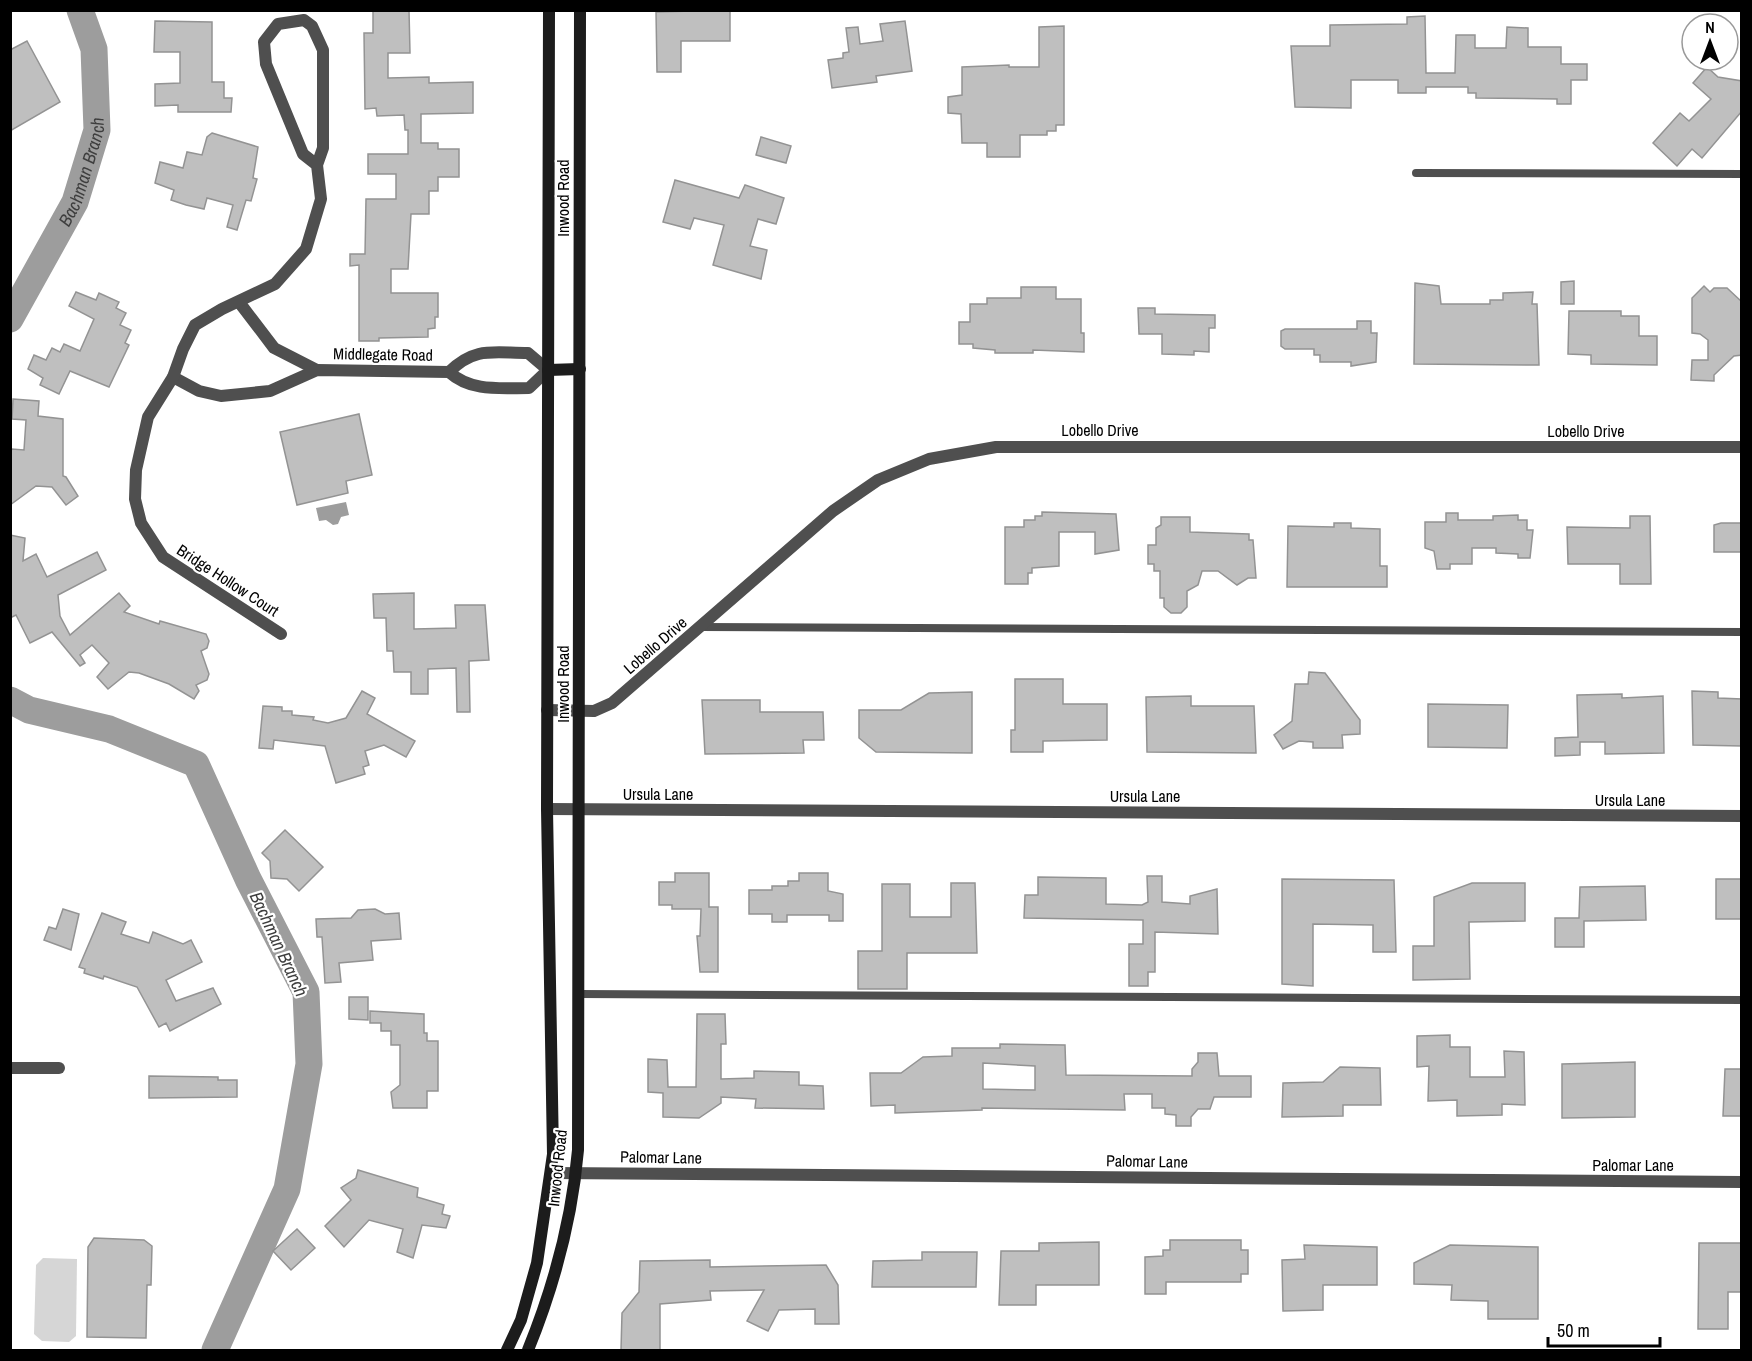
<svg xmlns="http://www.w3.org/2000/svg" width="1752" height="1361" font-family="'Archivo Narrow',sans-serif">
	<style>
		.green { fill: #d6d6d6 }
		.water { fill: #9d9d9d }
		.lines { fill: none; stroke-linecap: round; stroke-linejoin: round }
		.river { stroke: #9d9d9d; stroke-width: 27 }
		.building { fill: #bfbfbf; stroke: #939393; stroke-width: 1.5; fill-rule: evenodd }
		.lane { stroke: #4f4f4f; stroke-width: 8 }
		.street { stroke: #4f4f4f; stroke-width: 12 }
		.secondary { stroke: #1c1c1c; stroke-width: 12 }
		.labels { text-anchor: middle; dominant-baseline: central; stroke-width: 4.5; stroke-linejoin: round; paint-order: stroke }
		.street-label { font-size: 16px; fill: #000; stroke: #fff }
		.water-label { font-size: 18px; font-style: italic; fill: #3e3e3e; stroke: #fff }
	</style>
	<rect width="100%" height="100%" fill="#fff"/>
	<path class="green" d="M43 1258 77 1259 76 1336 69 1342 42 1341 34 1334 36 1265Z"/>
	<path class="water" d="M346 502 349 515 341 517 338 524 333 525 326 520 319 521 316 508Z"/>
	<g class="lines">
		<g class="river">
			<path id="s1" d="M10 319 75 202 97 130 94 49 80 10"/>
			<path d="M10 700 29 710 109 729 196 764 248 879 306 992 309 1064 287 1189 215 1350"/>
		</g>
	</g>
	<g class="building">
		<path d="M373 10H409L410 53H388V78L429 77V83L473 82V113L421 114V143H438V149H459V177H438V191H429V214H411L408 269H391V293H438V317H435V328L428 329V337L379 338V341H359V265L350 266V254H365L366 199H396V174H368V154H408V130H405L404 115 377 116 376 108 365 109 364 33H373Z"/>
		<path d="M730 10V41H681V72H657L656 12Z"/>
		<path d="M1425 16 1426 73H1455L1456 35H1475V48H1506L1507 27 1528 28V47H1561V64H1587V80H1571V104H1557V99L1476 98V93H1468V87H1426V93H1398V80H1351V108L1295 107 1291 46H1330V25L1407 24V17Z"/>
		<path d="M155 21 212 22V82H224V98H232L231 112H178V105L155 106V84L180 83V52H154Z"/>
		<path d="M905 21 912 71 876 76 877 82 832 88 828 60 843 58V53L849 52 846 28 858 27 860 44 883 41 880 24Z"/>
		<path d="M1064 26V125H1056V131H1047V135H1020V157H987V143H962L961 114 948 113V97L962 95V67L1009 65V67H1039V27Z"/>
		<path d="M27 41 60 102 10 131V50Z"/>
		<path d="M1707 67 1718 77 1742 81V111L1702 158 1692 149 1677 166 1653 143 1680 113 1689 121 1711 99 1693 83Z"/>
		<path d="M212 133 258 147 253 178 257 179 251 201 246 200 237 230 227 227 233 205 207 198 204 209 186 205 171 200 174 190 155 183 160 162 183 168 187 152 202 155 207 137Z"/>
		<path d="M761 137 791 146 786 163 756 155Z"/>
		<path d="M675 180 739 198 745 185 784 198 776 224 758 219 750 246 767 250 761 279 713 265 724 225 694 218 690 229 663 222Z"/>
		<path d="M1574 281V304H1561V282Z"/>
		<path d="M1415 283 1439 286 1441 304H1490V300H1503V293L1533 292 1532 304H1537L1539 365 1414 364Z"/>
		<path d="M1704 286 1710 292 1714 288H1727L1742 302V355L1734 356 1714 375V381L1691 380 1692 360H1708V340L1700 334 1692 333V298Z"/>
		<path d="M1021 287H1056V299H1081V333H1084V352L1033 350V353H995V350L973 348V344H959V322H970V304H987V298H1021Z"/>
		<path d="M76 292 96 300 99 293 119 302 116 308 126 313 120 325 131 330 125 343 129 345 109 387 70 371 59 394 40 385 43 378 28 369 34 355 46 360 52 348 60 352 64 344 80 351 94 319 69 306Z"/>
		<path d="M1138 308H1155V314L1215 315V328H1209V352L1194 351V355L1162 354V334H1139Z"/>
		<path d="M1569 311H1621V316H1639V336H1657V365L1591 364V355L1568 354Z"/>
		<path d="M1357 321H1371V333H1377L1376 362 1351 366V362H1320V355H1314V349H1285L1281 346V331L1285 329H1357Z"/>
		<path d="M13 399 39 401 38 416 63 419V476L66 477 78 496 66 505 52 487 36 486 10 505V453L12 449 24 450 26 420 12 419Z"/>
		<path d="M359 414 372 475 346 481 348 493 297 505 280 432Z"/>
		<path d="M1042 512 1116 514 1119 550 1095 554V532H1059V566L1032 568V573H1028V584H1005V527H1024V520H1035V516H1042Z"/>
		<path d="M1446 513H1458V520H1493V516L1518 515V520H1527V530H1533L1530 558H1518V554L1496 553V548H1472V564H1450V569H1437L1434 551 1425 548V522H1446Z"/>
		<path d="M1630 516H1650L1651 584H1620V564H1568L1567 527 1630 528Z"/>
		<path d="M1161 517H1190V532L1249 534V540H1253L1256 578H1248L1237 585 1218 571H1202L1198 585 1187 591V607L1181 613H1171L1164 607V598H1160V571H1154V564H1148V545H1156V528L1161 525Z"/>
		<path d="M1334 523H1351V528L1380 529V566H1387V587H1287L1288 526 1334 527Z"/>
		<path d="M1721 523H1742V552H1714V525Z"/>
		<path d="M10 535 25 538 23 561 36 554 47 577 97 552 106 570 58 595 60 616 70 635 119 593 130 606 124 612 159 624 160 621 206 634 209 641 207 648 201 651 209 674 207 680 196 685 199 691 194 699 169 684 139 673 129 672 108 689 97 677 109 663 92 645 80 655 85 663 80 666 52 632 30 643 16 615 10 618Z"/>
		<path d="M414 593V629L456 628 455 605H485L489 660 469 661 470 712H457L456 668 428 669V694H411V672H394L393 651H387L386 618H374L373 594Z"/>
		<path d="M1309 672 1325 673 1360 720V734L1342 735 1343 748H1313V742L1299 741 1283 749 1274 735 1292 721 1295 684H1308Z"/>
		<path d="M1015 679H1063V704H1107V740L1043 741V752H1011V730H1015Z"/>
		<path d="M362 691 375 698 367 714 415 741 406 757 384 745 365 751 369 765 363 767 365 774 336 783 325 746 274 740 273 749 259 748 263 706 282 707V711H292V715L314 717 313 720 328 723 346 718Z"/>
		<path d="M1692 691 1718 692V698L1742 699V746L1693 745Z"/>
		<path d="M972 692V753L876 752 859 738V710H901L929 693Z"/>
		<path d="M1622 694V698L1663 696 1664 753 1605 754V742H1580V755L1555 756V738L1578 737 1577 695Z"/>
		<path d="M1191 696V706H1254L1256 753 1147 752 1146 697Z"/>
		<path d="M702 700H760V712H823L824 740H803L804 753 705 754Z"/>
		<path d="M1428 704 1508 705 1507 748 1428 747Z"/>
		<path d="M285 830 323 867 299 891 287 879 271 878 270 861 262 853Z"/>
		<path d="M675 873H709V907H718V972H700L697 936H700L701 909H672V905H659V882H675Z"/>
		<path d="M799 873H828V891L843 894V921H829V915H787V922H772V914H749V890H772V886H788V881H799Z"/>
		<path d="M1147 876H1162V902L1190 904V896L1217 889 1218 934 1155 932V972H1148V986H1129V944H1143V920L1024 918 1025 895H1038V877L1106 878V904L1142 905 1148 902Z"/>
		<path d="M1282 879 1394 880 1396 952H1373V925L1313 924V986L1282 984Z"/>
		<rect x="1716" y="879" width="26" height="40"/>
		<path d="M951 883H975L977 953H907V989H858V951H882V884H910V917H951Z"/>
		<path d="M1472 883H1525V921L1469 922 1470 979 1413 980V946H1434V897Z"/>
		<path d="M1645 886 1646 920 1584 921V947H1555V918H1579L1580 887Z"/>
		<path d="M63 909 79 914 71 950 44 940 49 927 56 929Z"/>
		<path d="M375 909 385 914 399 913 401 939 371 941 373 960 339 963 341 982 325 983 322 937H317L316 919 351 918 358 910Z"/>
		<path d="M102 913 126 922 121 934 149 943 153 932 183 944 191 940 202 962 166 980 176 1001 213 988 221 1004 170 1031 166 1023 159 1027 137 987 104 976 103 979 84 973 85 969 79 967Z"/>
		<path d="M349 997H368V1020L349 1019Z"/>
		<path d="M370 1011 424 1014V1033H427V1041H438V1091H427V1108H393L391 1092 400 1085V1045H391V1031H381V1023H370Z"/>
		<path d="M697 1014H725L726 1044H721V1079L754 1078V1071L799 1072V1085L823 1086 824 1109 755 1108 756 1099 721 1097V1103L699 1118 663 1117V1093L648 1092V1059L667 1060 668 1087H696Z"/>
		<path d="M1450 1035V1047H1470V1077H1505L1504 1051 1524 1052 1525 1105 1502 1104V1115L1457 1116V1100L1428 1101 1429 1066 1417 1067V1036Z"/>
		<path d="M1000 1044 1065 1045 1066 1075 1192 1076V1069L1198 1062V1053H1217L1219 1076H1251V1097H1214L1210 1109H1198L1191 1117V1126H1176V1115L1165 1114V1108H1152V1094H1124L1125 1110 982 1108V1110L895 1113V1105L871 1106 870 1073H901L923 1057 952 1056V1048H1000ZM983 1063 1035 1066V1090L983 1089Z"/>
		<path d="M1635 1062V1117L1562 1118V1064Z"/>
		<path d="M1340 1067 1380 1068 1381 1105H1343V1116L1282 1117 1283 1083 1323 1082Z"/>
		<path d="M1725 1069H1742V1116H1723Z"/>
		<path d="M149 1076 218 1077V1080H237V1097L149 1098Z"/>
		<path d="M358 1170 418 1188 417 1197 444 1205 442 1214 450 1216 446 1228 422 1225 413 1258 397 1252 403 1229 369 1220 344 1247 325 1226 351 1200 341 1188 356 1178Z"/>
		<path d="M297 1229 315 1248 291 1270 273 1251Z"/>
		<path d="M94 1238 144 1240 152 1246 151 1285H147L146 1338 87 1337 88 1247Z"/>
		<path d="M1170 1240H1241V1250H1248V1274H1241V1282H1166V1294H1145V1257L1163 1256V1250H1170Z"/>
		<path d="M1099 1242V1285H1036V1305H999L1001 1251H1039V1243Z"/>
		<path d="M1699 1243H1742V1292H1728V1329H1698Z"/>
		<path d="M1304 1245 1377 1247V1285H1323V1310L1283 1311 1282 1260 1305 1259Z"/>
		<path d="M1450 1245 1538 1247V1319H1488V1301L1451 1300 1452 1285 1414 1284V1263Z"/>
		<path d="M922 1252H977L976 1287H872L873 1261 922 1260Z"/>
		<path d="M710 1260V1267L826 1265 838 1285 839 1324H815V1309L779 1310 768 1331 747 1321 764 1290 710 1291 711 1300 660 1304V1350H621L622 1313 639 1292 640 1261Z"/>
	</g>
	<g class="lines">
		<g class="lane">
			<path d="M1416 173 1742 174"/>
			<path d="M700 627 1742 632"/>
			<path d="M579 994 1742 1000"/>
		</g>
		<g class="street">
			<path d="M239 302 274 348 317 370"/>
			<path d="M173 377 199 391 221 396 270 391 317 370 449 372C471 392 500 388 529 388L548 370 528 353C494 353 475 346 449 372"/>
			<path d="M281 634 163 557 141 523 135 499 136 470 148 417 173 377 183 349 195 325 222 309 275 284 306 249 321 199 317 165 323 148V50L312 26 304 20 278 24 264 42 266 64 303 154 317 165"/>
			<path d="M547 710 594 711 612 703 833 511 878 480 929 459 996 447H1742"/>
			<path d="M547 809 1742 816"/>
			<path d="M10 1068H59"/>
			<path d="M552 1173 1742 1182"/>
		</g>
		<g class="secondary">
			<path d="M548 370 580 369"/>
			<path d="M507 1350 521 1320 537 1263 553 1154 547 809 549 10"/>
			<path d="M528 1350C554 1286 572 1220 578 1150L580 10"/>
		</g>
	</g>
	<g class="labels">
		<g class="street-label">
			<text transform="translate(563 198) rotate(-90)">Inwood Road</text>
			<text transform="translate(383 354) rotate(1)">Middlegate Road</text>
			<text x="1100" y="430">Lobello Drive</text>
			<text x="1586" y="431">Lobello Drive</text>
			<text transform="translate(228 580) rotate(33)">Bridge Hollow Court</text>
			<text transform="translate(655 645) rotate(-41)">Lobello Drive</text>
			<text transform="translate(563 684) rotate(-90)">Inwood Road</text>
			<text x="658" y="794">Ursula Lane</text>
			<text x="1145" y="796">Ursula Lane</text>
			<text x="1630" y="800">Ursula Lane</text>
			<text transform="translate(661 1157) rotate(1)">Palomar Lane</text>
			<text transform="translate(1147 1161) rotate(1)">Palomar Lane</text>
			<text x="1633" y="1165">Palomar Lane</text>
			<text transform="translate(557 1168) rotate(-84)">Inwood Road</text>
		</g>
		<g class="water-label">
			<text stroke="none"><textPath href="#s1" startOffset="165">Bachman Branch</textPath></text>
			<text transform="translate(279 944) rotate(65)">Bachman Branch</text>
		</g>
	</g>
	<rect width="1752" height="1361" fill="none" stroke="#000000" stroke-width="24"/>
	<g transform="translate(1710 42)"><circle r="28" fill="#ffffff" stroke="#999999" stroke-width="1.5"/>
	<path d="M0-4.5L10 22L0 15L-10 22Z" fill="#000000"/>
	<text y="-9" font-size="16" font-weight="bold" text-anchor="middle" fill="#000000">N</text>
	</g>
	<path d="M1548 1337v9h112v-9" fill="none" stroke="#000000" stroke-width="3"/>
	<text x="1557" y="1337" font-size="18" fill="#000000" stroke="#ffffff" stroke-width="4.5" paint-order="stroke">50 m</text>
</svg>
